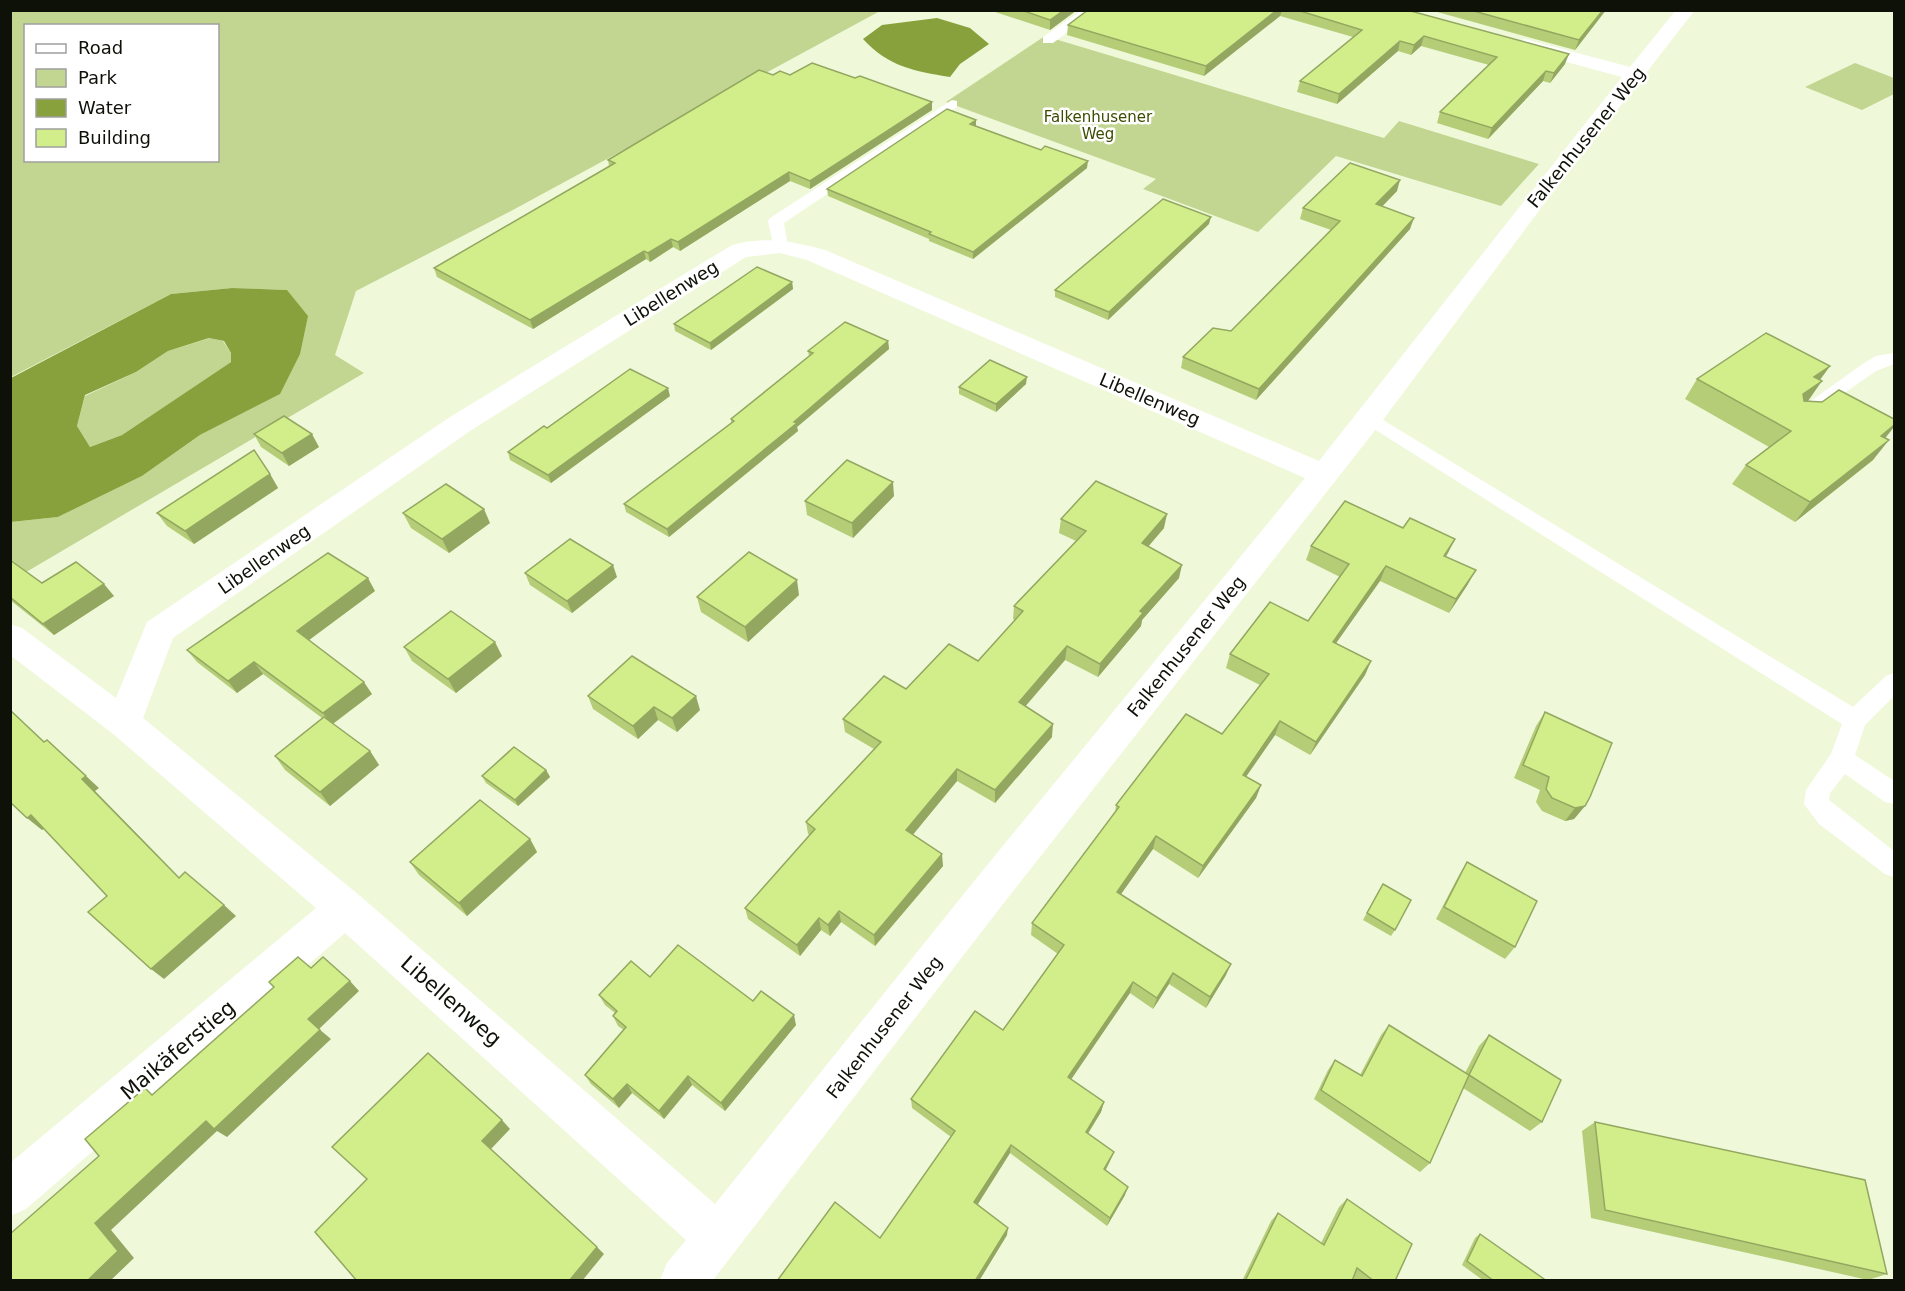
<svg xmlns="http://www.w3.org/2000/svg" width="1905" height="1291" font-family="'DejaVu Sans',sans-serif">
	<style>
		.green { fill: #c2d691; fill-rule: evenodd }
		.water { fill: #88a13d; fill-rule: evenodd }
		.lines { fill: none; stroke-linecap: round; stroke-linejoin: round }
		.service { fill: #fff; fill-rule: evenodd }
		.minor { fill: #fff; fill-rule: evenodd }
		.wall { fill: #b5cd77 }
		.shaded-wall { fill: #93a761 }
		.building { fill: #d2ee8a; stroke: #93a761; stroke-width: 1.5 }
		.labels { text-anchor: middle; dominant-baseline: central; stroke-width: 5; stroke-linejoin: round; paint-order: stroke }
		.far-park-label { font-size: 15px; fill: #3c4b00; stroke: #fff }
		.street-label { font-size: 18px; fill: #0e1107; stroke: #fff }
		.near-street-label { font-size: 21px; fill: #0e1107; stroke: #fff }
	</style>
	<rect width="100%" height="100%" fill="#eff9da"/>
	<g class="green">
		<path d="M11 11H880L511 211 356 291 335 355 364 373 11 581V522L58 517 142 476 200 435 279 394 287 290 232 288 171 294 11 377ZM26 26H218V160H26Z"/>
		<path d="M1045 36 1384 138 1399 121 1539 164 1501 206 1336 156 1258 232 1143 189 1156 179 946 102Z"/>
		<path d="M1855 63 1894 78V94L1862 110 1805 87Z"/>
		<path d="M210 338 223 341 231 353V362L122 435 90 447 77 426 85 396 136 372 168 351Z"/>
	</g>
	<g class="water">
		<path d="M937 18 970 28 989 44 960 64 950 77C914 71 889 67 863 39L882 25Z"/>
		<path d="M232 288 287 290 308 316 300 354 280 394 200 435 142 476 58 517 11 522V378L171 294ZM209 338 224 341 231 353V362L122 435 90 447 77 426 85 395 136 372 168 351Z"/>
	</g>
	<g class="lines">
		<g class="service">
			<path d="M1082 10H1097L1053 43H1043V37Z"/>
			<path d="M952 100 957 101V107L784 223 788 246 780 251 774 249 768 221 770 218Z"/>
			<path d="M1894 353V364L1876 371 1806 420H1792L1790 416 1864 363 1876 356Z"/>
			<path d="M1370 412 1853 707 1886 676 1894 673V696L1865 725 1855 755 1894 781V804L1885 802 1845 774 1830 793 1829 800 1894 851V877L1885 874 1819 824 1804 804 1806 790 1831 754 1842 724 1363 422 1361 418 1363 414Z"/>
		</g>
		<path class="minor" d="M1676 10H1695L1544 204 1380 424 1003 904 713 1280H660L667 1263 686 1240 345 933 26 1209 10 1216V1163L316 908 112 733 10 655V624L22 628 116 698 147 622 450 417 732 245C766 236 791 241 825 250L1319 461 1622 77 1518 49 1515 45 1518 41 1525 39 1630 67ZM780 253 807 260 1305 478 975 880 715 1204 359 895 143 718 173 638 470 431 746 257Z"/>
	</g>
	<g class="wall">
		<path d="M989 10H1077L1050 30Z"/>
		<path d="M1088 10H1408L1565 64 1550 83 1543 81 1488 139 1437 123 1440 112 1489 65 1421 46 1411 55 1398 51 1337 104 1297 92 1300 81 1353 37 1280 16 1204 76 1067 35 1068 25Z"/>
		<path d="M1430 10H1606L1575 50Z"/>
		<path d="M773 75 855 78 932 102V110L810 189 790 181 680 251 673 247 650 262 646 259 533 329 437 277 434 268 609 166 608 160Z"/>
		<path d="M976 126 1087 168 973 259 929 241V239L828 196 827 189Z"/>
		<path d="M1397 191 1382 206 1410 229 1256 400 1181 368 1183 357 1231 331 1331 230 1300 219 1303 208Z"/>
		<path d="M1209 224 1108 320 1055 297V290Z"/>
		<path d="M792 282 793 289 711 350 675 331 674 324Z"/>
		<path d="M888 341 889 349 797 427 798 431 669 537 626 512 624 504 731 423V419L809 356 808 351Z"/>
		<path d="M1830 366 1820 380 1807 401 1886 438 1873 460 1795 522 1732 484 1746 465 1769 447 1685 399 1697 379Z"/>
		<path d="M1026 384 996 412 959 394V387Z"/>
		<path d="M670 396 551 483 510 460 508 452 547 428Z"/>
		<path d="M254 434 319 447 289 466 261 447Z"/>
		<path d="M270 474 278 488 194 544 167 526 157 513Z"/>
		<path d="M894 496 853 538 807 515 805 501Z"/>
		<path d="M403 513 490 523 449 553 411 528Z"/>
		<path d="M1061 519 1164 528 1148 547 1179 578 1142 620 1141 626 1098 677 1065 660 1025 706 1052 737 995 803 957 781 913 834 943 866 875 946 841 922 830 936 821 930 800 956 748 919 745 908 810 835 808 834 806 822 874 749 845 732 843 719 906 689 978 661 1015 620 1013 619 1014 606 1076 541 1059 533Z"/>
		<path d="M1403 528 1455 539 1446 556 1468 584 1449 613 1380 581 1336 643 1371 661 1365 675 1310 755 1275 735 1246 777 1261 785 1256 798 1198 878 1153 849 1121 894 1226 975 1206 1008 1169 984 1153 1009 1130 993 1071 1079 1104 1102 1101 1112 1088 1134 1110 1161 1106 1170 1125 1195 1107 1226 1010 1153 978 1204 1007 1235 979 1281H777L880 1238 951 1137 912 1108 911 1099 1003 1030 1058 954 1031 935 1032 923 1115 813 1116 805 1222 734 1260 685 1226 668 1230 654 1308 621 1340 577 1306 560 1311 546Z"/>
		<path d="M10 560 42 583 114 596 54 635 10 600Z"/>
		<path d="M525 573 617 577 572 613 530 585Z"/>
		<path d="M375 591 309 640 372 694 333 724 370 751 379 765 330 806 285 770 275 756 322 718 263 674 237 693 197 662 187 650Z"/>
		<path d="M799 595 748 642 701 612 697 597Z"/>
		<path d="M404 647 502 656 456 693 412 661Z"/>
		<path d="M588 696 700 710 677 732 658 720 638 739 593 709Z"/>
		<path d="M1545 712 1585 806 1574 819 1565 821 1542 811 1536 802 1540 790 1514 778 1536 726Z"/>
		<path d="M546 770 550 777 518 806 486 783 482 776Z"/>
		<path d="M530 839 537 852 467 916 419 875 410 862Z"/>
		<path d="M1467 862 1515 947 1505 959 1436 919 1459 875Z"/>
		<path d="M1379 890 1395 930 1391 936 1363 920Z"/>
		<path d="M650 977 753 1001 796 1025 725 1111 692 1085 664 1119 632 1093 619 1108 591 1084 585 1075 624 1030 618 1026 613 1016 615 1013 605 1005 599 995Z"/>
		<path d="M1389 1025 1465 1073 1479 1046 1489 1035 1542 1122 1530 1131 1463 1088 1430 1163 1420 1172 1314 1099 1328 1070 1335 1060 1360 1075 1381 1035Z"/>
		<path d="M1595 1122 1887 1274 1868 1280 1591 1218 1582 1131Z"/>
		<path d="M1347 1199 1395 1281H1356L1353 1278 1352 1281H1242L1271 1221 1278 1213 1321 1243 1339 1207Z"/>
		<path d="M1480 1234 1543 1281H1484L1462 1265 1475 1238Z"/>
	</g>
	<g class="shaded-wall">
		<path d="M1064 10H1077L1050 30V20Z"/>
		<path d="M1277 10H1282L1280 16 1204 76 1206 66Z"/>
		<path d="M1603 10H1606L1575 50 1579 40Z"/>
		<path d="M1424 36 1421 46 1411 55 1414 45Z"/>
		<path d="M1400 41 1398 51 1337 104 1339 94Z"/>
		<path d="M1569 54 1565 64 1550 83 1554 73Z"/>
		<path d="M1546 71 1543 81 1488 139 1492 128Z"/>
		<path d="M932 102V110L810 189V181Z"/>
		<path d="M976 120V127L970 124Z"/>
		<path d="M1088 161 1087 168 973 259V252Z"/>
		<path d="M789 172 790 181 680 251 678 242Z"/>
		<path d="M1400 180 1397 191 1373 216 1376 204Z"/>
		<path d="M1211 217 1209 224 1108 320 1109 312Z"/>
		<path d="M1414 218 1410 229 1256 400 1259 389Z"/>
		<path d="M671 239 673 247 650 262 648 253Z"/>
		<path d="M644 251 646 259 533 329 530 320Z"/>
		<path d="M792 282 793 289 711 350 710 343Z"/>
		<path d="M888 341 889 349 797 427 798 431 669 537 667 529Z"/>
		<path d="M1830 366 1816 385 1822 381 1808 401 1789 414 1814 377Z"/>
		<path d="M1027 377 1026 384 996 412V404Z"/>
		<path d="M668 388 670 396 551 483 548 475Z"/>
		<path d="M1894 425V427L1883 441 1881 436Z"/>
		<path d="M312 434 319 447 289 466 282 453Z"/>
		<path d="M1889 440 1873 460 1795 522 1810 502Z"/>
		<path d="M270 474 278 488 194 544 185 531Z"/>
		<path d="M893 482 894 496 853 538 852 523Z"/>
		<path d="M484 509 490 523 449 553 442 539Z"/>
		<path d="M1167 514 1164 528 1139 557 1142 543Z"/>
		<path d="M1455 539 1448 553 1437 570 1444 556Z"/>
		<path d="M613 565 617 577 572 613 567 601Z"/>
		<path d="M1182 565 1179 578 1142 620 1141 626 1098 677 1100 664 1140 611Z"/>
		<path d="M1386 566 1380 581 1327 656 1333 642Z"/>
		<path d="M1476 570 1468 584 1449 613 1456 599Z"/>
		<path d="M368 578 375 591 305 643 297 631Z"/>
		<path d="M797 580 799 595 748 642 745 627Z"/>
		<path d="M104 584 114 596 54 635 43 624Z"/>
		<path d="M495 642 502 656 456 693 448 679Z"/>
		<path d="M1067 646 1065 660 1018 715 1019 702Z"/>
		<path d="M1371 661 1365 675 1310 755 1316 742Z"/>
		<path d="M254 662 263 674 237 693 228 681Z"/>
		<path d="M364 682 372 694 331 725 323 713Z"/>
		<path d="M696 696 700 710 677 732 672 718Z"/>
		<path d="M654 707 658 720 638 739 633 726Z"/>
		<path d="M1280 721 1275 735 1238 788 1243 775Z"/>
		<path d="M1053 724 1052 737 995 803V790Z"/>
		<path d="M370 751 379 765 330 806 320 792Z"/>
		<path d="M957 769V781L907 842 906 830Z"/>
		<path d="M546 770 550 777 518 806 515 800Z"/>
		<path d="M86 776 99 788 95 791 191 889 82 779Z"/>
		<path d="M1261 785 1256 798 1198 878 1203 866Z"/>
		<path d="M1585 806 1574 819 1565 821 1575 808Z"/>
		<path d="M31 815 46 828 42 830 27 818Z"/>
		<path d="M1156 836 1153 849 1114 904 1117 892Z"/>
		<path d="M530 839 537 852 467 916 459 903Z"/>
		<path d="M942 854 943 866 875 946 874 935Z"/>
		<path d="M224 905 236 916 164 979 151 969Z"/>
		<path d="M839 911 841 922 830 936 828 925Z"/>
		<path d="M819 918 821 930 800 956 797 945Z"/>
		<path d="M1231 964 1226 975 1206 1008 1210 997Z"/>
		<path d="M1173 973 1169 984 1153 1009 1157 998Z"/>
		<path d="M350 981 359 991 319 1029 331 1039 227 1137 217 1131 111 1230 134 1258 110 1281H87L95 1223 308 1019Z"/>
		<path d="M1133 982 1130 993 1066 1087 1068 1077Z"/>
		<path d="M794 1015 796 1025 725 1111 721 1103Z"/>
		<path d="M688 1076 692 1085 664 1119 659 1111Z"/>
		<path d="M627 1084 632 1093 619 1108 613 1099Z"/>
		<path d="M1104 1102 1101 1112 1083 1141 1086 1132Z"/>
		<path d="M502 1120 510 1129 491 1149 482 1141Z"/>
		<path d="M1011 1145 1010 1153 974 1210V1202Z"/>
		<path d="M1114 1152 1110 1161 1101 1178 1104 1169Z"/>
		<path d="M1128 1187 1125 1195 1107 1226 1110 1218Z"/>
		<path d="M1008 1228 1007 1235 979 1281H975Z"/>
		<path d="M597 1247 604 1254 582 1281H569Z"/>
	</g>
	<g class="building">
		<path d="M1021 10H1064L1050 20Z"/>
		<path d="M1088 10H1277L1206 66 1068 25Z"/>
		<path d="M1297 10H1407L1569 54 1554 73 1546 71 1492 128 1440 112 1497 57 1424 36 1414 45 1400 41 1339 94 1300 81 1362 30Z"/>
		<path d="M1470 10H1603L1579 40Z"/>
		<path d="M812 63 855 78 860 76 932 102 810 181 789 172 678 242 671 239 648 253 644 251 530 320 434 268 615 163 608 160 759 70 773 75 780 71 790 75Z"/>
		<path d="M947 109 976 120 970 124 1041 150 1045 146 1088 161 973 252 929 234 931 232 827 189Z"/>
		<path d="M1350 163 1400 180 1376 204 1414 218 1259 389 1183 357 1213 328 1231 331 1340 221 1303 208Z"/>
		<path d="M1163 199 1211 217 1109 312 1055 290Z"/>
		<path d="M757 267 792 282 710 343 674 324Z"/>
		<path d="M845 322 888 341 794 422 797 423 667 529 624 504 734 421 731 419 813 353 808 351Z"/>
		<path d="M1766 333 1830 366 1814 377 1822 381 1803 394 1804 401 1822 402 1839 390 1894 419V425L1881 436 1889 440 1810 502 1746 465 1791 431 1697 379Z"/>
		<path d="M990 360 1027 377 996 404 959 387Z"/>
		<path d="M630 369 668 388 548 475 508 452 544 426 547 428Z"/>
		<path d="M284 416 312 434 282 453 254 434Z"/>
		<path d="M254 450 270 474 185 531 157 513Z"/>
		<path d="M847 460 893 482 852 523 805 501Z"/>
		<path d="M1096 481 1167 514 1142 543 1182 565 1140 611 1143 613 1100 664 1067 646 1019 702 1053 724 995 790 957 769 906 830 942 854 874 935 839 911 828 925 819 918 797 945 745 908 815 829 806 822 881 742 843 719 884 676 906 689 949 644 978 661 1023 611 1014 606 1086 531 1061 519Z"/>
		<path d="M446 484 484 509 442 539 403 513Z"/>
		<path d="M1345 501 1403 528 1410 518 1455 539 1444 556 1476 570 1456 599 1386 566 1333 642 1371 661 1316 742 1280 721 1243 775 1261 785 1203 866 1156 836 1117 892 1231 964 1210 997 1173 973 1157 998 1133 982 1068 1077 1104 1102 1086 1132 1114 1152 1104 1169 1128 1187 1110 1218 1011 1145 974 1202 1008 1228 975 1281H777L835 1202 880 1238 955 1131 911 1099 975 1011 1003 1030 1064 945 1032 923 1119 807 1116 805 1186 714 1222 734 1269 674 1230 654 1270 602 1308 621 1349 564 1311 546Z"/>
		<path d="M570 539 613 565 567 601 525 573Z"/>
		<path d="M749 552 797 580 745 627 697 597Z"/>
		<path d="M328 553 368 578 297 631 364 682 323 713 254 662 228 681 187 650Z"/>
		<path d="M10 560 42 583 76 562 104 584 43 624 10 597Z"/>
		<path d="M451 611 495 642 448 679 404 647Z"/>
		<path d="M632 656 696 696 672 718 654 707 633 726 588 696Z"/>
		<path d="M10 710 44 742 47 740 86 776 82 779 179 878 185 872 224 905 151 969 88 912 107 896 31 815 27 818 10 802Z"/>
		<path d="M1545 712 1612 743 1590 797 1585 806 1575 808 1552 798 1546 789 1549 777 1523 765Z"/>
		<path d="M324 717 370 751 320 792 275 756Z"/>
		<path d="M514 747 546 770 515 800 482 776Z"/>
		<path d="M480 800 530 839 459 903 410 862Z"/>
		<path d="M1467 862 1537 901 1515 947 1444 907Z"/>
		<path d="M1383 884 1411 900 1395 930 1367 913Z"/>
		<path d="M678 945 753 1001 761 991 794 1015 721 1103 688 1076 659 1111 627 1084 613 1099 585 1075 626 1027 613 1016 617 1011 599 995 631 961 650 977Z"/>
		<path d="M298 957 311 968 323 957 350 981 308 1019 320 1030 214 1129 206 1121 95 1223 118 1251 87 1281H10V1234L99 1156 85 1139 145 1088 152 1095 274 987 269 982Z"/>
		<path d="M1389 1025 1469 1075 1430 1163 1321 1090 1335 1060 1362 1076Z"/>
		<path d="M1489 1035 1561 1080 1542 1122 1469 1075Z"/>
		<path d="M428 1053 502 1120 482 1141 597 1247 569 1281H357L315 1232 367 1179 332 1147Z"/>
		<path d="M1595 1122 1865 1180 1887 1274 1605 1210Z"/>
		<path d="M1347 1199 1412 1244 1395 1281H1374L1357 1268 1352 1281H1245L1278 1213 1324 1245Z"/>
		<path d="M1480 1234 1544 1279 1543 1281H1494L1467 1261Z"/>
	</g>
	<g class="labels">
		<g class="far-park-label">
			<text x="1098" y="117">Falkenhusener<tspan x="1098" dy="17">Weg</tspan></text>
		</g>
		<g class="street-label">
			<text transform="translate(1586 137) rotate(-51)">Falkenhusener Weg</text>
			<text transform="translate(671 293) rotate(-32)">Libellenweg</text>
			<text transform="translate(1150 399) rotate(23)">Libellenweg</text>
			<text transform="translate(264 559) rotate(-35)">Libellenweg</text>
			<text transform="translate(1186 646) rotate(-51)">Falkenhusener Weg</text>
			<text transform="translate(884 1027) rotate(-52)">Falkenhusener Weg</text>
		</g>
		<g class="near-street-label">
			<text transform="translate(451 1001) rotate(41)">Libellenweg</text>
			<text transform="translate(178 1050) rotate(-40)">Maikäferstieg</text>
		</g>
	</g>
	<rect width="1905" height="1291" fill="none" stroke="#0e1107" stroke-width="24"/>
	<rect x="24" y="24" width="195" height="138" fill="#ffffff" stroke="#9fa09c" stroke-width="1.5"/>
	<rect x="36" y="44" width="30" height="9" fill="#ffffff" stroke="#9fa09c" stroke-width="1.5"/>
	<text x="78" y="54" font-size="18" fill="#0e1107">Road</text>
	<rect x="36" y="69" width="30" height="18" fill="#c2d691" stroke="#9fa09c" stroke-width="1.5"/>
	<text x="78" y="84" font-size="18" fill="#0e1107">Park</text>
	<rect x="36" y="99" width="30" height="18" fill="#88a13d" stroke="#9fa09c" stroke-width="1.5"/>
	<text x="78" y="114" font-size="18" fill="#0e1107">Water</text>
	<rect x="36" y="129" width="30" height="18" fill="#d2ee8a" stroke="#9fa09c" stroke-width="1.5"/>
	<text x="78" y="144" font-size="18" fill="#0e1107">Building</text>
</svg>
